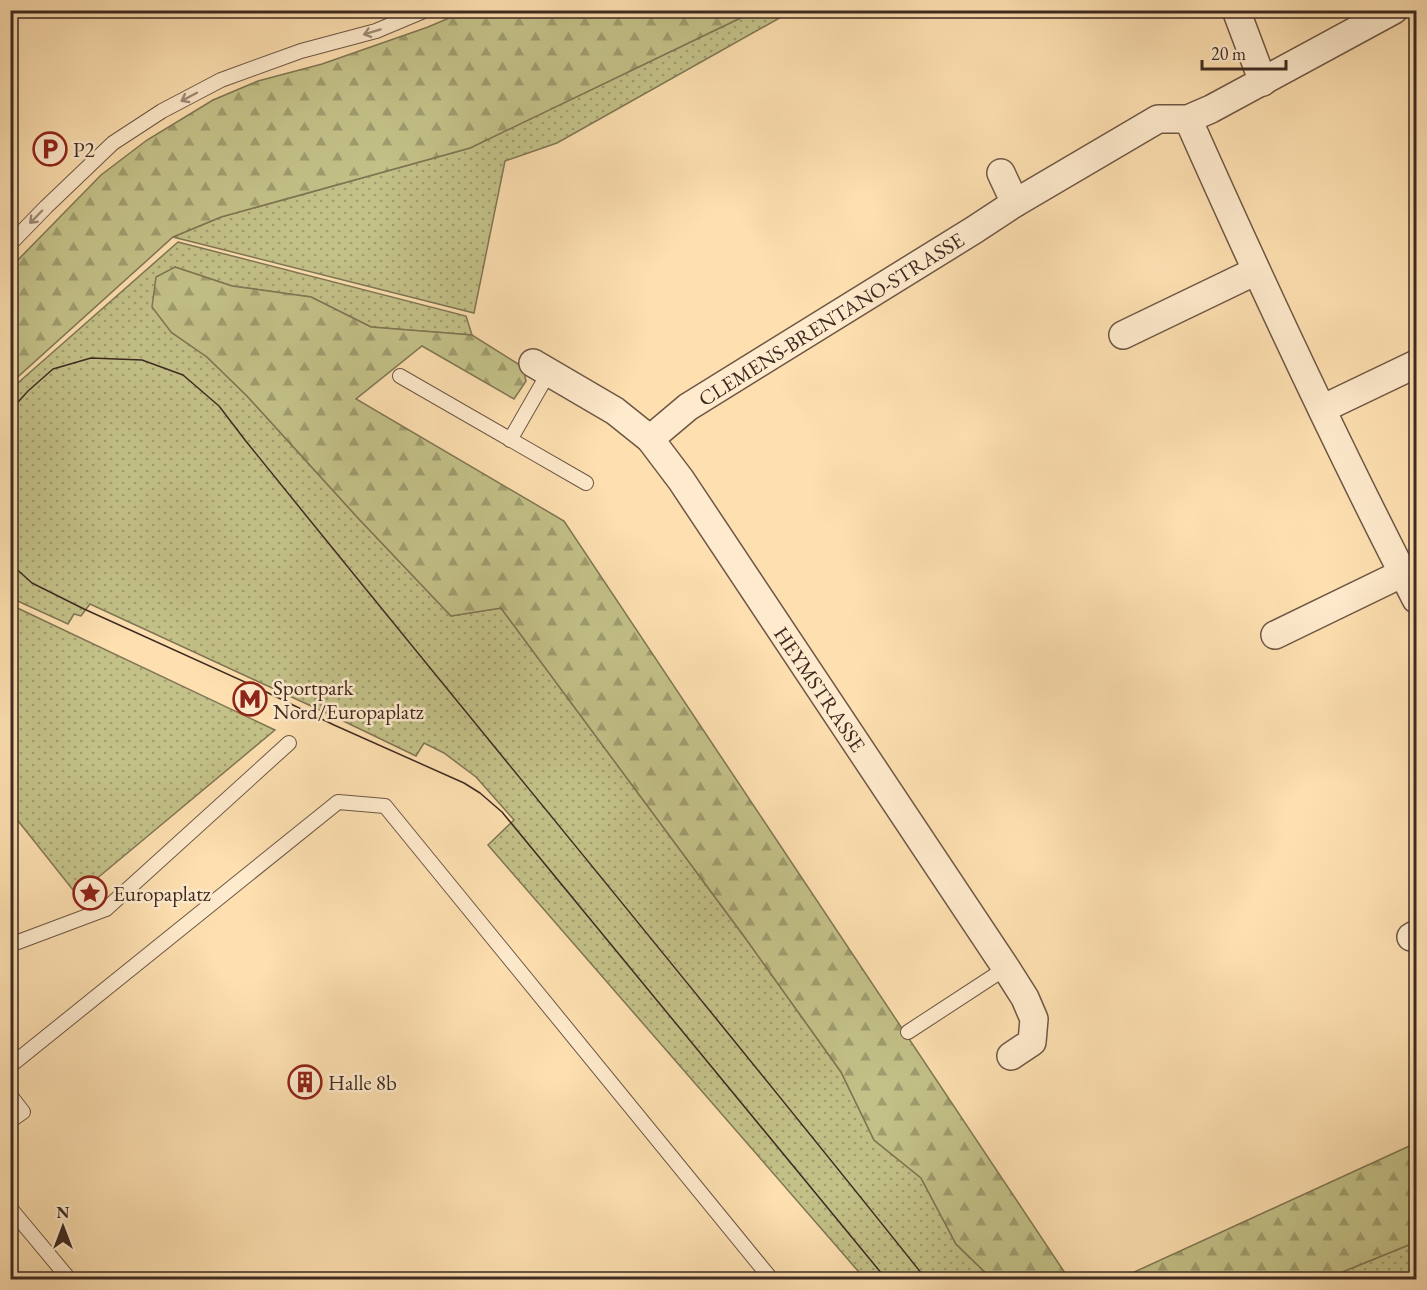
<svg xmlns="http://www.w3.org/2000/svg" width="1427" height="1290" font-family="'EB Garamond',serif">
	<style>
		.grass { fill: url(#grass-dots); stroke: #807654; stroke-width: 1.5 }
		.forest { fill: url(#forest-firs); stroke: #807654; stroke-width: 1.5 }
		.lines { fill: none; stroke-linecap: round; stroke-linejoin: round }
		.lane-casing { stroke: #6e5745; stroke-width: 16 }
		.street-casing { stroke: #6e5745; stroke-width: 30 }
		.lane { stroke: #feeacc; stroke-width: 14 }
		.street { stroke: #feeacc; stroke-width: 27 }
		.tram { stroke: #3e2a21; stroke-width: 1.5 }
		.oneway { stroke: #9e8a76 }
		.labels { text-anchor: middle; dominant-baseline: central; stroke-width: 5; stroke-linejoin: round; paint-order: stroke }
		.poi-label { font-size: 21px; fill: #3e2a21; stroke: #feeacc; text-anchor: start }
		.street-label { font-size: 21px; fill: #3e2a21; stroke: #feeacc }
	</style>
	<defs>
		<pattern id="grass-dots" width="8" height="8" patternUnits="userSpaceOnUse" patternTransform="scale(1.5)"><rect width="8" height="8" fill="#c3c188"/><path d="M2 2h.1M6 6h.1" fill="none" stroke="#a09d6f" stroke-width="1.8" stroke-linecap="round"/></pattern>
		<pattern id="forest-firs" width="22" height="20" patternUnits="userSpaceOnUse" patternTransform="scale(1.5)"><rect width="22" height="20" fill="#c3c188"/><path d="M5 1l3.5 6h-7zM16 11l3.5 6h-7z" fill="#a09d6f"/></pattern>
	</defs>
	<rect width="100%" height="100%" fill="#fddfb0"/>
	<filter id="stains"><feTurbulence type="fractalNoise" baseFrequency=".00333" numOctaves="4"/><feColorMatrix values="0 0 0 0 .2 0 0 0 0 .09 0 0 0 0 .02 0 0 0 .5 -.17"/></filter>
	<radialGradient id="worn" r=".72"><stop offset=".6" stop-color="#630" stop-opacity="0"/><stop offset="1" stop-color="#630" stop-opacity=".3"/></radialGradient>
	<g class="grass">
		<path d="M755 11H792L557 143 505 161 474 313 173 237 221 217 470 148Z"/>
		<path d="M178 242 466 316 472 335 371 327 311 297 232 286 175 267 171 332 207 357 247 396 358 518 451 616 501 608 746 939 841 1072 874 1140 921 1178 956 1244 992 1279H865L488 845 514 820 476 777 444 753 424 743 416 756 335 717 90 604 81 616 74 614 68 624 11 598V389Z"/>
		<path d="M11 605 275 730 77 895 11 812Z"/>
		<path d="M1416 1242V1279H1325Z"/>
	</g>
	<g class="forest">
		<path d="M468 10 755 11 470 148 221 217 173 237 11 383V267L101 175 147 140 213 100 258 81 322 64 428 27Z"/>
		<path d="M175 267 232 286 311 297 371 327 472 335 523 367 526 381 514 399 422 346 356 399 564 521 1069 1279H992L956 1244 921 1178 874 1140 841 1072 746 939 501 608 451 616 358 518 247 396 207 357 171 332 152 307 156 277Z"/>
		<path d="M1416 1143V1242L1325 1279H1119Z"/>
	</g>
	<g class="lines">
		<defs>
			<g id="lane">
				<path d="M10 244 46 207 113 143 162 111 221 80 301 51 376 31 426 10"/>
				<path d="M400 376 586 483"/>
				<path d="M510 440 549 372"/>
				<path d="M10 945 106 909 289 743"/>
				<path d="M908 1032 1006 968"/>
				<path d="M10 1066 338 802 385 806 772 1280"/>
				<path d="M10 1095 23 1112 10 1121"/>
				<path d="M10 1208 70 1280"/>
			</g>
			<g id="street">
				<path d="M1236 10 1263 82"/>
				<path d="M1188 119C1260 281 1335 442 1416 599"/>
				<path d="M1001 173 1015 203"/>
				<path d="M1123 335 1256 271"/>
				<path d="M533 363 615 411 650 439 681 480 1006 968 1025 998 1034 1019 1032 1042 1011 1056"/>
				<path d="M1322 409 1416 364"/>
				<path d="M650 439 688 407 974 230 1015 203 1158 119H1188L1211 109 1394 10"/>
				<path d="M1275 635 1403 573"/>
				<path d="M1411 937 1416 934"/>
			</g>
		</defs>
		<use href="#lane" class="lane-casing"/>
		<use href="#street" class="street-casing"/>
		<use href="#lane" class="lane"/>
		<use href="#street" class="street"/>
		<g class="tram">
			<path d="M10 411 28 391 53 369 91 358 142 360 183 375 219 406 245 440C470 719 699 994 922 1274L929 1280"/>
			<path d="M10 561 12 565 32 583 84 609 256 687 334 725 464 783 480 793 502 812 887 1280"/>
			<path d="M1403 1280 1416 1273"/>
		</g>
	</g>
	<defs><path id="oneway-shaft" d="M-6 0H5M1.5-3L5.5 0L1.5 3" fill="none" stroke-width="1.6" stroke-linecap="round" stroke-linejoin="round" transform="scale(1.5)"/></defs>
	<g class="oneway">
		<use href="#oneway-shaft" transform="translate(372 32) rotate(163)"/>
		<use href="#oneway-shaft" transform="translate(189 97) rotate(152)"/>
		<use href="#oneway-shaft" transform="translate(36 217) rotate(134)"/>
	</g>
	<defs>
		<symbol id="parking-ring" viewBox="-11 -11 22 22"><circle r="9.5" fill="#feeacc" stroke="#8f2418" stroke-width="1.5"/><path d="M-3.5-5.5H1a3.5 3.5 0 0 1 0 7H-1V5.5H-3.5ZM-1-3.4V-.6H.8a1.4 1.4 0 0 0 0-2.8Z" fill="#8f2418"/></symbol>
		<symbol id="metro-ring" viewBox="-11 -11 22 22"><circle r="9.5" fill="#feeacc" stroke="#8f2418" stroke-width="1.5"/><path d="M-5.5 5V-5H-3L0 0L3-5H5.5V5H3V-.5L0 4L-3-.5V5Z" fill="#8f2418"/></symbol>
		<symbol id="sight-ring" viewBox="-11 -11 22 22"><circle r="9.5" fill="#feeacc" stroke="#8f2418" stroke-width="1.5"/><path d="M0-6L1.8-2.2L6-1.7L2.9 1.2L3.7 5.4L0 3.3L-3.7 5.4L-2.9 1.2L-6-1.7L-1.8-2.2Z" fill="#8f2418"/></symbol>
		<symbol id="building-ring" viewBox="-11 -11 22 22"><circle r="9.5" fill="#feeacc" stroke="#8f2418" stroke-width="1.5"/><path d="M-4-6H4V6H1V3H-1V6H-4ZM-2.5-4.3h1.7v1.8h-1.7ZM.8-4.3h1.7v1.8H.8ZM-2.5-1h1.7V.8h-1.7ZM.8-1h1.7V.8H.8Z" fill="#8f2418"/></symbol>
	</defs>
	<g fill-rule="evenodd">
		<use href="#parking-ring" x="31" y="130" width="38" height="38"/>
		<use href="#metro-ring" x="231" y="680" width="38" height="38"/>
		<use href="#sight-ring" x="71" y="874" width="38" height="38"/>
		<use href="#building-ring" x="286" y="1063" width="38" height="38"/>
	</g>
	<g class="labels">
		<g class="poi-label">
			<text x="73" y="149">P2</text>
			<text x="273" y="687">Sportpark<tspan x="273" dy="24">Nord/Europaplatz</tspan></text>
			<text x="113" y="893">Europaplatz</text>
			<text x="328" y="1082">Halle 8b</text>
		</g>
		<g class="street-label">
			<text transform="translate(831 319) rotate(-32)">CLEMENS-BRENTANO-STRASSE</text>
			<text transform="translate(820 689) rotate(56)">HEYMSTRASSE</text>
		</g>
	</g>
	<rect width="1427" height="1290" fill="none" stroke="#fddfb0" stroke-width="36"/>
	<rect x="12" y="12" width="1403" height="1266" fill="none" stroke="#3e2a21" stroke-width="3"/>
	<rect x="18" y="18" width="1391" height="1254" fill="none" stroke="#3e2a21" stroke-width="1.5"/>
	<g transform="translate(63 1227)" stroke="#feeacc" stroke-width="4.5" paint-order="stroke">
	<path d="M0-4.5L10 22L0 15L-10 22Z" fill="#3e2a21"/>
	<text y="-9" font-size="16" font-weight="bold" text-anchor="middle" fill="#3e2a21">N</text>
	</g>
	<path d="M1202 60v9h84v-9" fill="none" stroke="#3e2a21" stroke-width="3"/>
	<text x="1211" y="60" font-size="18" fill="#3e2a21" stroke="#feeacc" stroke-width="4.5" paint-order="stroke">20 m</text>
	<rect width="100%" height="100%" filter="url(#stains)"/>
	<rect width="100%" height="100%" fill="url(#worn)"/>
</svg>
